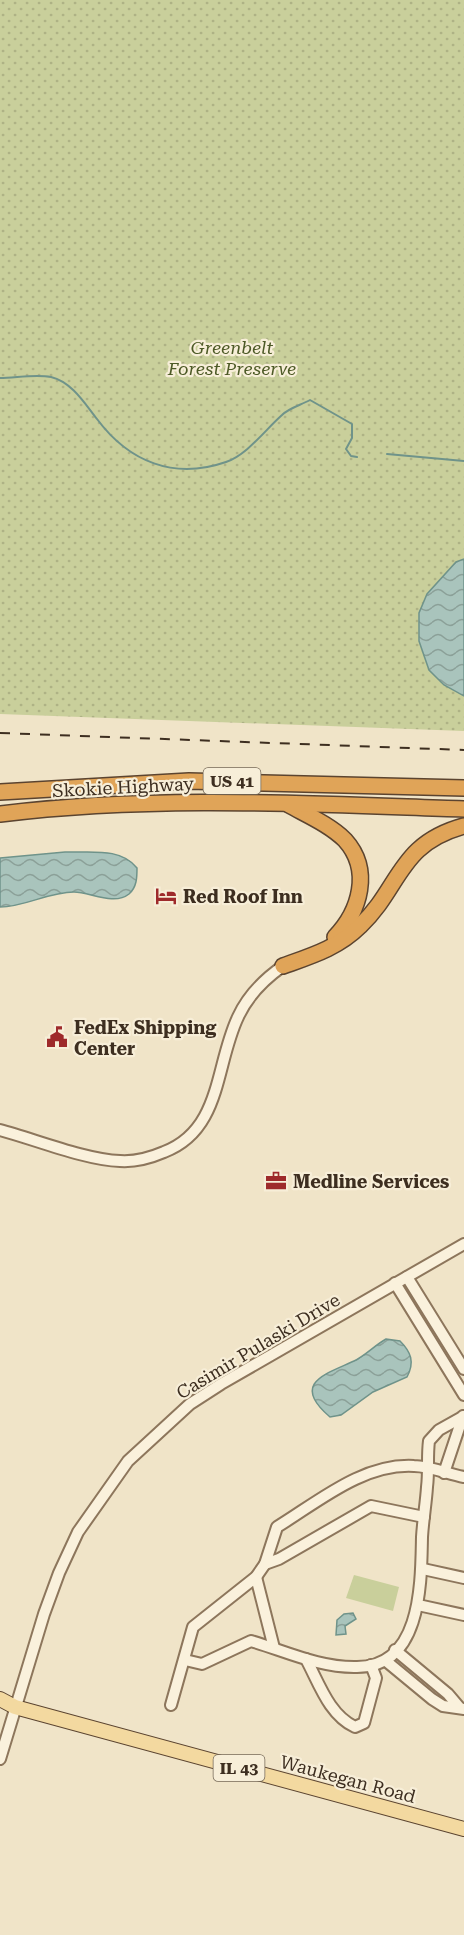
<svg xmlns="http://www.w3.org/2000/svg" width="464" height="1935" font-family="'Roboto Serif',serif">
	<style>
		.park { fill: url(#park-dots) }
		.pitch { fill: #c9cf9b }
		.water { fill: url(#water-waves); stroke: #6f938a; stroke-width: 1.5 }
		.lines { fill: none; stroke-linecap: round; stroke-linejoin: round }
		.stream { stroke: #6f938a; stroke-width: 2 }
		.minor-casing { stroke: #8d765c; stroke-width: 14 }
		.major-casing { stroke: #5b4430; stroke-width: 16 }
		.highway-casing { stroke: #5b4430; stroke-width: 18 }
		.minor { stroke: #faf1dc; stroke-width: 10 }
		.major { stroke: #f3d9a0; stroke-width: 14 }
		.highway { stroke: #e0a458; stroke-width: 15 }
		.rail { stroke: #3d2e20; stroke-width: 2; stroke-dasharray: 10 10; stroke-linecap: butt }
		.labels { text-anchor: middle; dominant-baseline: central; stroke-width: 4.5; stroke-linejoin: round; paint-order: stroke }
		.shield { fill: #f7eed8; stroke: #756857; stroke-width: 1.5 }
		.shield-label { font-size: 16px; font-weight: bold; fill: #3d2e20 }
		.park-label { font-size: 18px; font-style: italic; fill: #4d5a26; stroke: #f7eed8 }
		.street-label { font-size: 18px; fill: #3d2e20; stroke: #f7eed8 }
		.poi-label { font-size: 18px; font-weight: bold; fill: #3d2e20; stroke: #f7eed8; text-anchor: start }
	</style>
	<defs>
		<pattern id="park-dots" width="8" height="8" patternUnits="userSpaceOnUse" patternTransform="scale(1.5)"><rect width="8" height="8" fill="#c9cf9b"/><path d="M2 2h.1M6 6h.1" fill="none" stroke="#aeb285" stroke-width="1.8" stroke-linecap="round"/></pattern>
		<pattern id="water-waves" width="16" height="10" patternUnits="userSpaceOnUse" patternTransform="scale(1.5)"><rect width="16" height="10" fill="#a9c4bc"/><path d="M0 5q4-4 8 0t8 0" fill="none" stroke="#8ba098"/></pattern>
	</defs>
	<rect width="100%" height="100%" fill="#f0e4c8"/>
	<path class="park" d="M0 0H464V731L0 714Z"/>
	<path class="pitch" d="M354 1575 399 1587 393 1611 346 1598Z"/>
	<g class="water">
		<path d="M464 559V696L444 685 429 670 419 641V613L427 594 456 562Z"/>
		<path d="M65 852C90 853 121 847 137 868 137 877 137 887 129 894 114 906 90 892 74 892 48 892 25 907 0 907V858Z"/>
		<path d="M386 1339 400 1341C411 1352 415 1362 407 1377L373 1392 341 1415 330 1417C290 1383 326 1374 354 1361 365 1356 375 1345 386 1339Z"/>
		<path d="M353 1613 356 1619 345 1626 346 1634 336 1635 337 1620 344 1614Z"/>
	</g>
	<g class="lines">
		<g class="stream">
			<path d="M0 378C15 378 35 374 51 377 72 382 85 404 97 419 129 462 174 480 226 462 247 455 265 430 282 415 289 408 301 405 310 400L352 424V438L346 449 351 456 357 457"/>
			<path d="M387 454 464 461"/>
		</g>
		<defs>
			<g id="minor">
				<path d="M0 1130C34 1139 86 1160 120 1161 135 1162 150 1158 164 1152 222 1130 215 1065 238 1017 248 995 263 980 283 966"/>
				<path d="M407 1277 464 1369"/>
				<path d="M395 1283 464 1395"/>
				<path d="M444 1473 463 1416"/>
				<path d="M265 1564 279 1559 371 1506 424 1517"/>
				<path d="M423 1569 464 1578"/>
				<path d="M256 1577 274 1648"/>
				<path d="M418 1605 464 1615"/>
				<path d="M395 1650 448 1694 459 1707"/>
				<path d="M306 1659C319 1683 329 1715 355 1727L364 1723 376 1678 371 1665"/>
				<path d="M185 1660 202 1664 251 1641C285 1651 320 1668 357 1667 422 1667 421 1583 422 1537 423 1520 426 1503 427 1487 429 1471 427 1456 429 1441L439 1430 464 1416"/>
				<path d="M386 1661 432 1699 443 1706 464 1709"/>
				<path d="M171 1705 193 1627 256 1577 265 1564 277 1527C318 1502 363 1463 414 1466 430 1466 448 1474 464 1477"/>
				<path d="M0 1759 44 1614 59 1573 78 1532 128 1461 190 1404 221 1384 464 1244"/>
			</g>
			<path id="major" d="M0 1699 15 1707 464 1829"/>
			<g id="highway">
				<path d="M0 792 189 781 464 788"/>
				<path d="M289 805C307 815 330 825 345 840 372 870 360 911 335 937"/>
				<path d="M0 814C154 795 310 804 464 809"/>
				<path d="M283 966C311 956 338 948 360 926 401 887 398 844 464 826"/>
			</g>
		</defs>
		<use href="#minor" class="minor-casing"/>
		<use href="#major" class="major-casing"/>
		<use href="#highway" class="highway-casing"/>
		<use href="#minor" class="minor"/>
		<use href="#major" class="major"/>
		<use href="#highway" class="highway"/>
		<path class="rail" d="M0 733 464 750"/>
	</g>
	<defs>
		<symbol id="hotel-bare" viewBox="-9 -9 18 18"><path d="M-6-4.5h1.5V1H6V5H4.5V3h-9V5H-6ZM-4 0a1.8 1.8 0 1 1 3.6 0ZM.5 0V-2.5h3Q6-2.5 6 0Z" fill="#9e2a2b" stroke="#f7eed8" stroke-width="2.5" paint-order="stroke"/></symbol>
		<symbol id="civic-bare" viewBox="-9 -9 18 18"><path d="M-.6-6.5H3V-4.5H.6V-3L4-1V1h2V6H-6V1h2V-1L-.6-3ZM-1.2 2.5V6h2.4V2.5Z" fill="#9e2a2b" stroke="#f7eed8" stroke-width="2.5" paint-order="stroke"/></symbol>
		<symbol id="office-bare" viewBox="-9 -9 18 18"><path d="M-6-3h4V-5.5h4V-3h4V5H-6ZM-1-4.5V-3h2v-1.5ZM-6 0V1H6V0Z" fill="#9e2a2b" stroke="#f7eed8" stroke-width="2.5" paint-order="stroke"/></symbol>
	</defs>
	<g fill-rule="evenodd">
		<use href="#hotel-bare" x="151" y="881" width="30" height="30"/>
		<use href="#civic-bare" x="42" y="1022" width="30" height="30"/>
		<use href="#office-bare" x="261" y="1166" width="30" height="30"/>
	</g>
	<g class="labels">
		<g class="shield">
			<rect x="203.5" y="768" width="57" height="26" rx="4.5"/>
			<rect x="213.5" y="1755" width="51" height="26" rx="4.5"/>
		</g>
		<g class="shield-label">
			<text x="232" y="781">US 41</text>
			<text x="239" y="1768">IL 43</text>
		</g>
		<g class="park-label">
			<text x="232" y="347">Greenbelt<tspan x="232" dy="21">Forest Preserve</tspan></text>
		</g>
		<g class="street-label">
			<text transform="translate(123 787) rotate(-3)">Skokie Highway</text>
			<text transform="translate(258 1346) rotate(-31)">Casimir Pulaski Drive</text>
			<text transform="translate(348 1779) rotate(15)">Waukegan Road</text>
		</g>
		<g class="poi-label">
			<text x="183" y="896">Red Roof Inn</text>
			<text x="74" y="1027">FedEx Shipping<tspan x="74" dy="21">Center</tspan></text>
			<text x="293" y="1181">Medline Services</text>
		</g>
	</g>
</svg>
